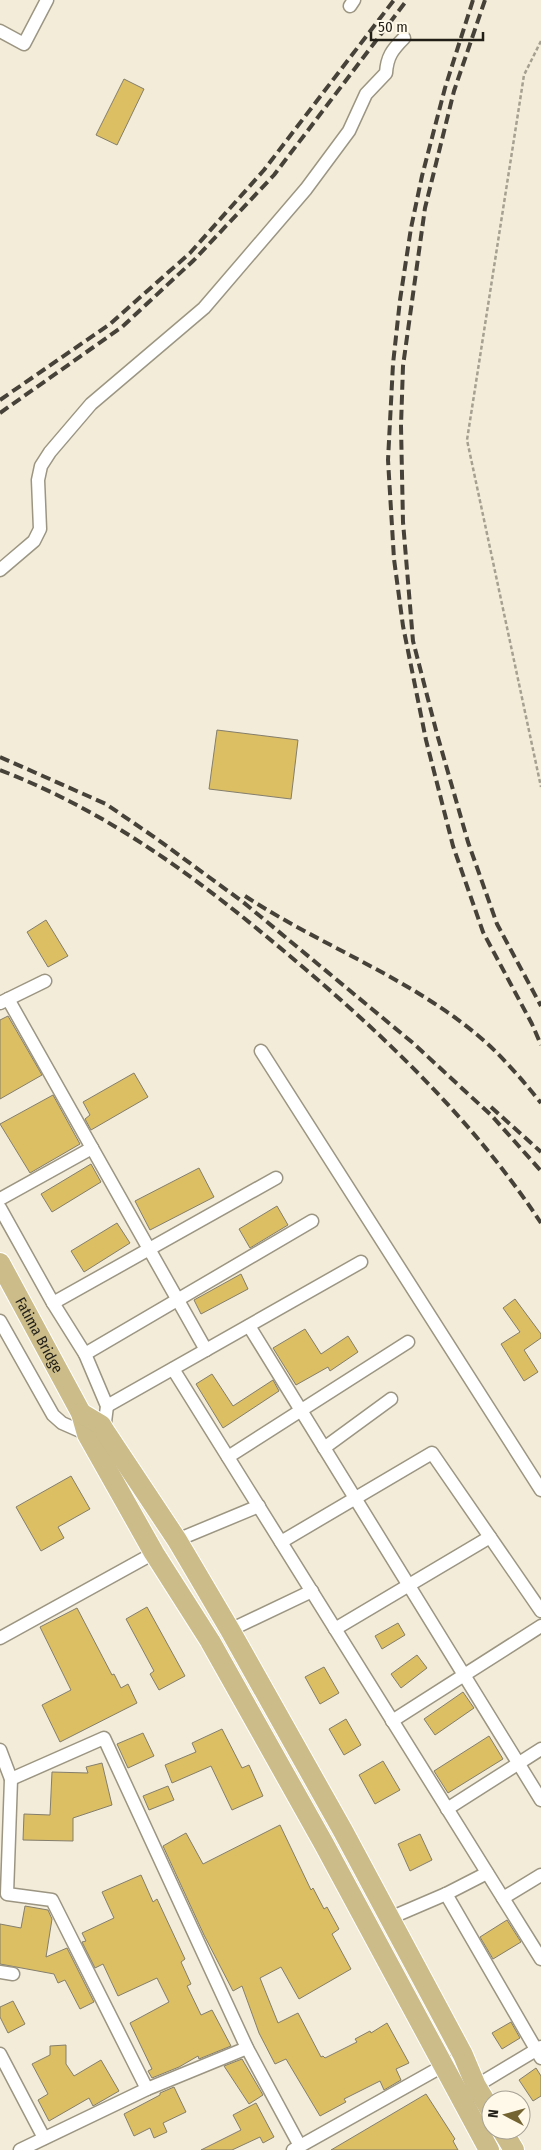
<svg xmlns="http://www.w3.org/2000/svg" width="541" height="2150" font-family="'Fira Sans Condensed',sans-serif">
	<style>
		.building { fill: #dcbe63; stroke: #847e6c }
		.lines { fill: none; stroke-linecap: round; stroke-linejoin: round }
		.street-casing { stroke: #9b9582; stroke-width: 15 }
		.primary-casing { stroke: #fff; stroke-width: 22 }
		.path { stroke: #a5a091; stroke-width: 2.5; stroke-dasharray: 4 2.5; stroke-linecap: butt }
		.street { stroke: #fff; stroke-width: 12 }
		.primary { stroke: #cbbc8a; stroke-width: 20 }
		.rail { stroke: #464239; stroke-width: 4; stroke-dasharray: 10 5; stroke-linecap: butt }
		.labels { text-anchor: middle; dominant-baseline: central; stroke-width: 4; stroke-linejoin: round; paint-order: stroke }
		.street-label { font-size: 15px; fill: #211e17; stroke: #fff9e9 }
	</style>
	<rect width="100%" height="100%" fill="#f3ecd8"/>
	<g class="building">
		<path d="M124 79 144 89 117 145 96 135Z"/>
		<path d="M217 730 298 740 291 799 209 789Z"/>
		<path d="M46 920 68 956 48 967 27 932Z"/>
		<path d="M8 1016 42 1075 0 1099V1020Z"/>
		<path d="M134 1073 148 1097 91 1130 85 1119 90 1115 83 1102Z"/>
		<path d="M53 1095 80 1144 30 1173 0 1124Z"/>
		<path d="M91 1164 101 1182 52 1212 41 1194Z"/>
		<path d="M199 1168 214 1197 150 1230 135 1201Z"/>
		<path d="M277 1206 288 1225 250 1248 239 1229Z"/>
		<path d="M117 1223 130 1243 84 1272 71 1251Z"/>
		<path d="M241 1274 248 1289 201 1314 194 1300Z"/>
		<path d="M515 1299 541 1334V1338L524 1350 538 1372 524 1381 501 1344 520 1332 503 1308Z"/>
		<path d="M305 1329 321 1354 348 1336 358 1352 330 1371 328 1367 296 1385 273 1348Z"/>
		<path d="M212 1374 233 1406 273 1380 279 1391 223 1428 196 1384Z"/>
		<path d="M71 1476 90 1509 58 1527 64 1538 41 1551 16 1507Z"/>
		<path d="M147 1607 185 1676 159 1690 150 1674 154 1671 126 1619Z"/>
		<path d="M77 1608 112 1675 114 1674 121 1688 128 1684 137 1703 60 1742 42 1705 71 1690 40 1627Z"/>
		<path d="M398 1623 405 1635 382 1649 375 1636Z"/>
		<path d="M417 1655 427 1668 401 1688 391 1674Z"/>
		<path d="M324 1667 339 1693 320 1704 305 1677Z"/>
		<path d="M463 1692 474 1708 435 1735 424 1719Z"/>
		<path d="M346 1719 361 1745 344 1755 329 1729Z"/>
		<path d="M222 1729 242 1768 249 1765 263 1796 232 1810 211 1766 172 1783 165 1765 196 1752 192 1743Z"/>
		<path d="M143 1733 154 1756 128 1768 117 1744Z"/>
		<path d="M489 1736 503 1759 448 1793 434 1771Z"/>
		<path d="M383 1761 400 1790 375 1804 359 1775Z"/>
		<path d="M102 1763 112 1805 73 1818V1841L23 1840 24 1814 50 1815 52 1772 88 1773 86 1767Z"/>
		<path d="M168 1786 174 1800 149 1810 143 1796Z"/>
		<path d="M280 1825 311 1890 313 1888 324 1909 327 1907 339 1929 332 1934 351 1969 299 1999 281 1967 260 1978 278 2023 298 2013 321 2057 323 2056 325 2058 357 2042 355 2039 370 2031 371 2033 387 2023 409 2063 396 2069 401 2080 384 2090 380 2081 344 2099 346 2102 320 2116 286 2059 275 2064 259 2033 242 1986 233 1991 204 1935 163 1846 186 1833 203 1864Z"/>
		<path d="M420 1834 432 1860 410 1871 398 1844Z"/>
		<path d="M141 1875 153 1902 157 1899 185 1959 181 1962 191 1984 187 1986 201 2015 212 2010 231 2046 199 2059 198 2056 179 2067 152 2078 148 2071 152 2069 130 2023 169 2002 157 1978 118 1996 103 1964 95 1968 82 1942 86 1941 82 1933 114 1918 102 1892Z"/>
		<path d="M25 1906 48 1910 52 1919 46 1957 67 1948 94 2002 80 2009 65 1980 58 1983 54 1974 0 1964V1924L21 1928Z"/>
		<path d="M507 1920 521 1942 493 1959 480 1937Z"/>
		<path d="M13 2001 25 2024 8 2033 0 2017V2007Z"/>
		<path d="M511 2022 520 2038 502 2049 492 2033Z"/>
		<path d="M66 2045V2064L74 2076 101 2060 119 2091 93 2106 89 2098 49 2121 38 2100 48 2094 32 2064 50 2055V2046Z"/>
		<path d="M242 2059 263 2095 249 2104 224 2066Z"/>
		<path d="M536 2068 541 2076V2096L533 2101 519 2080Z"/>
		<path d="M174 2087 186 2112 163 2123 167 2132 154 2138 150 2128 134 2136 124 2114 160 2095V2093Z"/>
		<path d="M426 2094 455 2139 453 2141 458 2150H331Z"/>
		<path d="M256 2103 274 2137 263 2143 260 2137 232 2150H201L241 2130 233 2115Z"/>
	</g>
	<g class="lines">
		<defs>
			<g id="street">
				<path d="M350 6 354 0"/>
				<path d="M0 31 24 44 47 0"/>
				<path d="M0 570 34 541 40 529 38 480 41 466 50 452 91 404 204 308 306 189 349 131 366 94 386 73C387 57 392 50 404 38"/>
				<path d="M8 999 206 1350"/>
				<path d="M0 1003 45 981"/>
				<path d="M261 1051 541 1490"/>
				<path d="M0 1199 92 1148"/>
				<path d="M0 1208 53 1303 85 1354 107 1406 104 1430"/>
				<path d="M53 1303 276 1178"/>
				<path d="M0 1321 53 1415 62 1423 87 1434"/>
				<path d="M249 1326 541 1800"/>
				<path d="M85 1354 312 1221"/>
				<path d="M173 1369 541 1959"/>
				<path d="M107 1406 361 1262"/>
				<path d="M324 1448 391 1399"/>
				<path d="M228 1457 408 1342"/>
				<path d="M177 1540 259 1506"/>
				<path d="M281 1542 432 1453 541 1611"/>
				<path d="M335 1629 490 1537"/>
				<path d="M230 1630 312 1591"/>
				<path d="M0 1638 154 1553"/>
				<path d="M392 1721 541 1626"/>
				<path d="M0 1750 11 1779 7 1894 52 1900 147 2089"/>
				<path d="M11 1779 104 1738 247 2048 300 2146"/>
				<path d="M447 1809 541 1749"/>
				<path d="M446 1894 541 2058"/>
				<path d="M503 1898 541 1875"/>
				<path d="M390 1918 446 1894 487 1873"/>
				<path d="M0 1972 13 1974"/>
				<path d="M0 2054 44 2138"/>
				<path d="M476 2086 541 2047"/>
				<path d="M20 2150 147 2089 247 2048"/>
				<path d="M293 2150 450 2062"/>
			</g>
			<g id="primary">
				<path id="s1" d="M0 1263 81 1413 87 1434 154 1553 210 1641 324 1844 489 2150"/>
				<path d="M81 1413 101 1425 104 1430 177 1540 230 1630 343 1831 463 2055 476 2086 491 2111"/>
				<path d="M502 2130 514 2150"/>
			</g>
		</defs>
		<use href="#street" class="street-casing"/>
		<use href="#primary" class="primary-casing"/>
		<path class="path" d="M541 41 524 75 467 440 541 787"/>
		<use href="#street" class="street"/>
		<use href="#primary" class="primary"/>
		<g class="rail">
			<path d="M473 0 445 88 422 176 411 228 400 300 393 364 388 460 394 559 403 626 426 740 453 846 483 932 532 1024 541 1045"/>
			<path d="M485 0 454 91 425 208 403 366 401 426 403 522 413 641 437 734 468 842 497 924 541 1006"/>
			<path d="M0 400 110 324 190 253 264 170 394 0"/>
			<path d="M0 413 122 327 194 260 274 175 407 0"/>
			<path d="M0 757 106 804 157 839 243 902 413 1043 492 1116 541 1171"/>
			<path d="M0 770C113 814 200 880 291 957 385 1036 473 1120 541 1223"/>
			<path d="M245 896C321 946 413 979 482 1039 500 1054 526 1084 541 1103"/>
			<path d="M491 1107 541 1152"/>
		</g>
	</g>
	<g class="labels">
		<g class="street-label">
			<text stroke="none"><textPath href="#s1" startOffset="82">Fatima Bridge</textPath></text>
		</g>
	</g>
	<g transform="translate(506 2115) rotate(276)"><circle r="24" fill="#fff9e9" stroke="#a6a195"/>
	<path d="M0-4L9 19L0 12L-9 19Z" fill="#746431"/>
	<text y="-8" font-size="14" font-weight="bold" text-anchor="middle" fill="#211e17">N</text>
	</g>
	<path d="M371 32v8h112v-8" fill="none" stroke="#211e17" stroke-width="2.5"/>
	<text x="378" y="32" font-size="15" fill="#211e17" stroke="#fff9e9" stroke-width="4" paint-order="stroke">50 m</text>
</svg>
